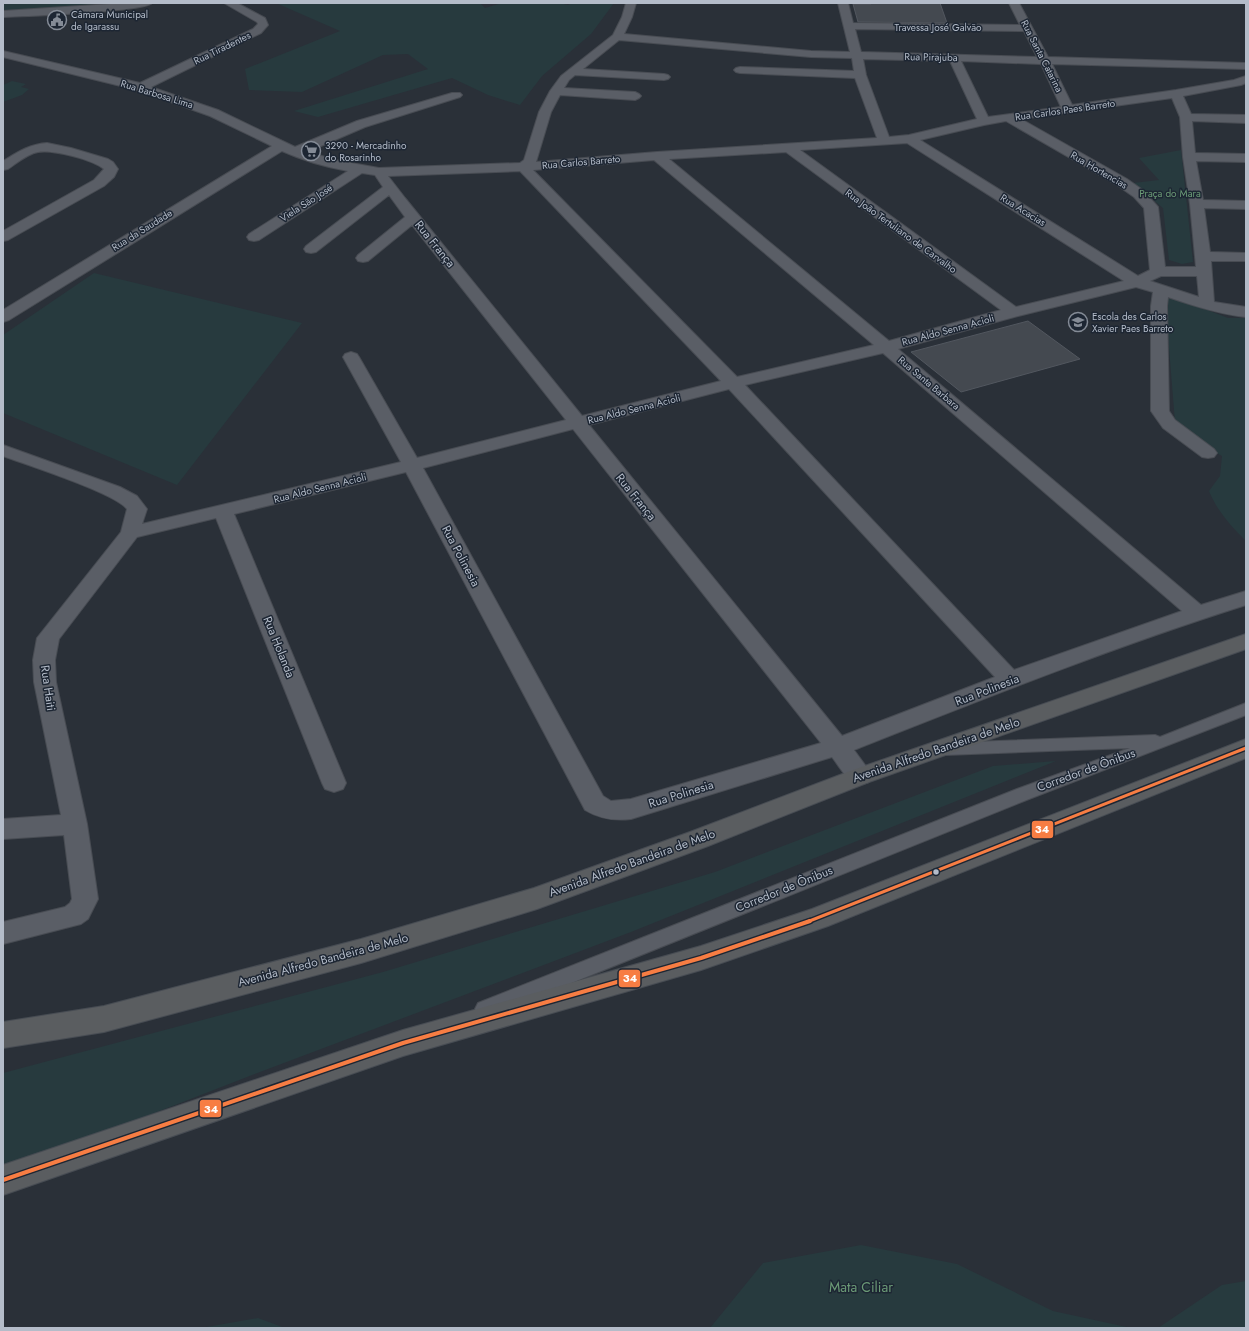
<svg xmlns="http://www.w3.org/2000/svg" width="1249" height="1331" font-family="Jost,sans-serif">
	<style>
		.green { fill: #273a3e }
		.building { fill: #444950; stroke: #52575f }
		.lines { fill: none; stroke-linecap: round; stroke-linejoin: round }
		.lane-casing { stroke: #484c53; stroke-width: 2 }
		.street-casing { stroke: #484c53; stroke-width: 2 }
		.highway-casing { stroke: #474c53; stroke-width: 2 }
		.lane { fill: #5a5e66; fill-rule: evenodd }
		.street { fill: #5a5e66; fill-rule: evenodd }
		.highway { fill: #5a5d60; fill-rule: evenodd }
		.bus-1-far1-casing { stroke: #1d2633; stroke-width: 6 }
		.bus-1-casing { stroke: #1d2633; stroke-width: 7 }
		.bus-1-far1 { stroke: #f77d43; stroke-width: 3 }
		.bus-1 { stroke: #f77d43; stroke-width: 4 }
		.bus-dot { fill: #b4bcc9; stroke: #1d2633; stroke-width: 1.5 }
		.labels { text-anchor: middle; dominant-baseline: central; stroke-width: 3; stroke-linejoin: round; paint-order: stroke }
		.far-poi-label { font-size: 10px; fill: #b4bcc9; stroke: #1d2633; text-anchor: start }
		.far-street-label { font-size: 10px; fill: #b4bcc9; stroke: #1d2633 }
		.far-park-label { font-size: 10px; fill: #6b9a76; stroke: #1d2633 }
		.street-label { font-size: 12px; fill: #b4bcc9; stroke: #1d2633 }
		.near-park-label { font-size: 14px; fill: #6b9a76; stroke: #1d2633 }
		.line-badge { stroke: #1d2633; stroke-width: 1.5 }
		.badge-label { font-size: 11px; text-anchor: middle; font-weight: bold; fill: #fff }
	</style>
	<rect width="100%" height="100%" fill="#2a3038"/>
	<g class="green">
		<path d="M3 3H144L3 14Z"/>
		<path d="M276 3H480L485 8 502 3H559L568 5 572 3H614L591 34 542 76 520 105 488 95 452 78 318 117 294 111 428 69 408 54 383 55 302 92 249 90 245 69 340 31Z"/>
		<path d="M12 81 26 84 21 87 29 89 22 95 3 102V85Z"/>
		<path d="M1181 150 1193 262 1182 264 1169 260 1163 208 1133 183 1159 180 1139 158Z"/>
		<path d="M94 273 302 323 177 485 3 413V335Z"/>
		<path d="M1176 298 1228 318H1246V541C1231 526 1217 511 1209 491L1220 476 1222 456 1187 435 1175 422 1165 299Z"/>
		<path d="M1056 761 631 932 247 1077 3 1172V1073L383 972 715 872 993 766Z"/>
		<path d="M861 1245 957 1264 1053 1311 1131 1328H710L763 1263Z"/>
		<path d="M1246 1281V1328H1158L1222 1285Z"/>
		<path d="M258 1318 285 1328H201Z"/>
	</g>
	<g class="building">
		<path d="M871 3H940L947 23 858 22 853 4H871Z"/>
		<path d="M1028 321 1080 359 961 392 911 352Z"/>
	</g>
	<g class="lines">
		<defs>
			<path id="lane" d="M1246 703V715L1029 799 492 1015 485 1018 478 1015 475 1009 478 1003 1017 789 1130 748 945 755 939 753 937 749 939 745 945 743 1155 735 1160 737Z"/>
			<g id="street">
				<path d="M126 3H152C144 12 23 16 3 17V11Z"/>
				<path d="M224 3H237L265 18 268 25 261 33 151 87 218 110 295 147 357 121 452 93H460L462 95 460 97 365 127 307 152 340 161 379 168 520 163 524 160 539 112 550 91 561 76 613 35 622 17 626 3H636L632 17 624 34 811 51 850 52 838 3H848L853 23 1020 25 1009 3H1019L1048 57 1246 63V69L1052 64 1072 105 1176 90 1234 80 1246 76V83L1241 85 1183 96 1191 114 1246 115V123L1192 121 1195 153 1246 154V162L1196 161 1203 200 1246 201V209L1204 208 1210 252 1246 253V261H1211L1214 302 1246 307V317C1219 314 1194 306 1168 297L1167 306 1169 411 1175 420 1214 449 1217 453 1214 457 1208 458 1202 457 1163 428 1151 411V306L1153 292 1136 287 1018 316 898 349 1201 605 1246 591V605C1113 647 983 699 854 750L873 776 869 782C850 789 843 771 832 757L631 819C614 821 600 819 585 810L406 472 234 514 346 783 343 789 334 792 325 789 322 783 216 518 137 537 59 639 55 660 56 682 87 824 98 899 88 919 81 924 3 944V922L65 907 70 903 72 899 64 835 3 839V819L61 815 34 682 33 660 37 638 121 532 127 509C115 493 27 465 3 456V445L120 487 137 496 147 509 142 524 401 462 343 357 345 354 351 352 357 354 359 357 417 458 566 420 412 225 368 261 363 262 358 261 356 258 358 255 405 217 389 195 316 252 311 253 306 252 304 249 306 246 383 187 375 175 362 173 259 240 254 241 249 240 247 237 249 234 348 171C326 167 302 160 282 151L9 320 3 322V310L272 146 210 116 137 90 3 57V51L140 83 253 29 258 24 257 22ZM855 29 1024 31 1037 57 861 52ZM619 40 811 57 852 58 854 71 740 67 736 68 734 70 736 72 740 73 855 78 877 138 657 152 536 162 551 112 560 95 635 100 639 98 641 96 639 94 635 92 564 88 569 80 575 75 664 80 668 79 670 77 668 75 664 74 583 69ZM863 59 950 61 977 119 909 135 889 137 866 75ZM961 61 1041 64 1061 107 988 117ZM1172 98 1180 117 1183 157 1190 204 1196 267H1165L1158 207 1144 191 1127 179 1021 119ZM1006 121 1117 185 1134 197 1144 208 1150 270 1138 276 920 140 984 125ZM907 143 1124 281 1016 307 800 150ZM786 152 1001 310 889 341 669 159ZM654 160 874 345 737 377 533 170ZM520 171 721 381 582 416 405 198 388 176ZM1161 276H1197L1199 297 1150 281ZM883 353 1182 611 1014 670 745 385ZM729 389 995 677 842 736 589 425ZM573 429 821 743 631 799 611 801 603 796 423 468Z"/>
				<path d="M47 143 71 148 108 159 113 162 118 169 114 177 104 186 8 240 3 241V231L94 180 104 169C94 160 52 149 38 152 27 154 17 163 8 169L3 170V161C18 152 30 144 47 143Z"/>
			</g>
			<g id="highway">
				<path d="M1246 634V649L869 782 708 846 537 909 361 963 104 1032 3 1048V1022L104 1006 361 939 534 888 690 832 853 770Z"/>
				<path d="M1246 739V758L828 926 701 970 403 1056 3 1195V1165L403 1030 701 946 812 909Z"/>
			</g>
		</defs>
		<use href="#lane" class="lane-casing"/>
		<use href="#street" class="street-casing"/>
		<use href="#highway" class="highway-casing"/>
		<use href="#lane" class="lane"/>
		<use href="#street" class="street"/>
		<use href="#highway" class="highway"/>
		<defs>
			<path id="bus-1-far1" d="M807 922 1246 748"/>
			<path id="bus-1" d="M3 1180 403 1043 701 958 810 921"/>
		</defs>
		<use href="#bus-1-far1" class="bus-1-far1-casing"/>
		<use href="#bus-1" class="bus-1-casing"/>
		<use href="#bus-1-far1" class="bus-1-far1"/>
		<use href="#bus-1" class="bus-1"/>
	</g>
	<defs>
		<symbol id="civic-ring" viewBox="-11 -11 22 22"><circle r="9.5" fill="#1d2633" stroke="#848b96" stroke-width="1.5"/><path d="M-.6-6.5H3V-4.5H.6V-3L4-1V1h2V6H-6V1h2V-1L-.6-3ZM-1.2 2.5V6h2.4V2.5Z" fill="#848b96"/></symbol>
		<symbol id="supermarket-ring" viewBox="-11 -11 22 22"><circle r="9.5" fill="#1d2633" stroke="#848b96" stroke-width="1.5"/><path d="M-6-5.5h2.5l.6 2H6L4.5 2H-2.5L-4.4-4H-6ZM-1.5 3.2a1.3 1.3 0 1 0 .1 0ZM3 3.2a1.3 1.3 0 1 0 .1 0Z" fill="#848b96"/></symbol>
		<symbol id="school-ring" viewBox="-11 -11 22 22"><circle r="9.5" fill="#1d2633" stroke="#848b96" stroke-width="1.5"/><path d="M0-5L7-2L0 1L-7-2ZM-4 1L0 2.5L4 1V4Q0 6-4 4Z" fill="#848b96"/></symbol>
	</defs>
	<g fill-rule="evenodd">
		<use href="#civic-ring" x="46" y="9" width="22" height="22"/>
		<use href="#supermarket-ring" x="300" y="140" width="22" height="22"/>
		<use href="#school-ring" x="1067" y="311" width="22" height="22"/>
	</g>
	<circle class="bus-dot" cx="936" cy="872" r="3.5"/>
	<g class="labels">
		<g class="far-poi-label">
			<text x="71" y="14">Câmara Municipal<tspan x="71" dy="12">de Igarassu</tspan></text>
			<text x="325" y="145">3290 - Mercadinho<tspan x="325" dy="12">do Rosarinho</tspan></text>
			<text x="1092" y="316">Escola des Carlos<tspan x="1092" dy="12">Xavier Paes Barreto</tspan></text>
		</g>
		<g class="far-street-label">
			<text x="938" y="27">Travessa José Galvão</text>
			<text transform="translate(222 48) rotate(-26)">Rua Tiradentes</text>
			<text transform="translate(1042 56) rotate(63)">Rua Santa Catarina</text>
			<text transform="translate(931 57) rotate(1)">Rua Pirajuba</text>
			<text transform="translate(157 94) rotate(17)">Rua Barbosa Lima</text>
			<text transform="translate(1065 110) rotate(-8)">Rua Carlos Paes Barreto</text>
			<text transform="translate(581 162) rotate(-5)">Rua Carlos Barreto</text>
			<text transform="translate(1099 170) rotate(30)">Rua Hortencias</text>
			<text transform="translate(306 203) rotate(-33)">Viela São José</text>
			<text transform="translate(1023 210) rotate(32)">Rua Acacias</text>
			<text transform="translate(142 230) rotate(-32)">Rua da Saudade</text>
			<text transform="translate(901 231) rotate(36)">Rua João Tertuliano de Carvalho</text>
			<text transform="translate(948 330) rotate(-15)">Rua Aldo Senna Acioli</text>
			<text transform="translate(929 383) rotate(40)">Rua Santa Barbara</text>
			<text transform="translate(634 409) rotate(-14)">Rua Aldo Senna Acioli</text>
			<text transform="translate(320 488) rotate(-14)">Rua Aldo Senna Acioli</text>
		</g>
		<g class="far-park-label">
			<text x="1170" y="193">Praça do Mara</text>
		</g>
		<g class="street-label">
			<text transform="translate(435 244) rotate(51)">Rua França</text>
			<text transform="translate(636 497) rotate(51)">Rua França</text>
			<text transform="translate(461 556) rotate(62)">Rua Polinesia</text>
			<text transform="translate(279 647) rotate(68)">Rua Holanda</text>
			<text transform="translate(48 688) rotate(82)">Rua Haiti</text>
			<text transform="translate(987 690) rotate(-21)">Rua Polinesia</text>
			<text transform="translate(936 750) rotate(-19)">Avenida Alfredo Bandeira de Melo</text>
			<text transform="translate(1086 770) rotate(-20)">Corredor de Ônibus</text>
			<text transform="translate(681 794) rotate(-17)">Rua Polinesia</text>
			<text transform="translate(632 863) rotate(-20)">Avenida Alfredo Bandeira de Melo</text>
			<text transform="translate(784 889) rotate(-22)">Corredor de Ônibus</text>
			<text transform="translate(323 960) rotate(-15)">Avenida Alfredo Bandeira de Melo</text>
		</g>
		<g class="near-park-label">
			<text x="861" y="1287">Mata Ciliar</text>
		</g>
	</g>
	<g class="line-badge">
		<rect x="1031" y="820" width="23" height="19" rx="4" fill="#f77d43"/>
		<rect x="618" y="969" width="23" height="19" rx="4" fill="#f77d43"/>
		<rect x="199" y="1099" width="23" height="19" rx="4" fill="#f77d43"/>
	</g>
	<g class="badge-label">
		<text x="1042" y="833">34</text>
		<text x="630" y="982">34</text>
		<text x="211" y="1113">34</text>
	</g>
	<rect width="1249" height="1331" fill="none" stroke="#b4bcc9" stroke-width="8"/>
</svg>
